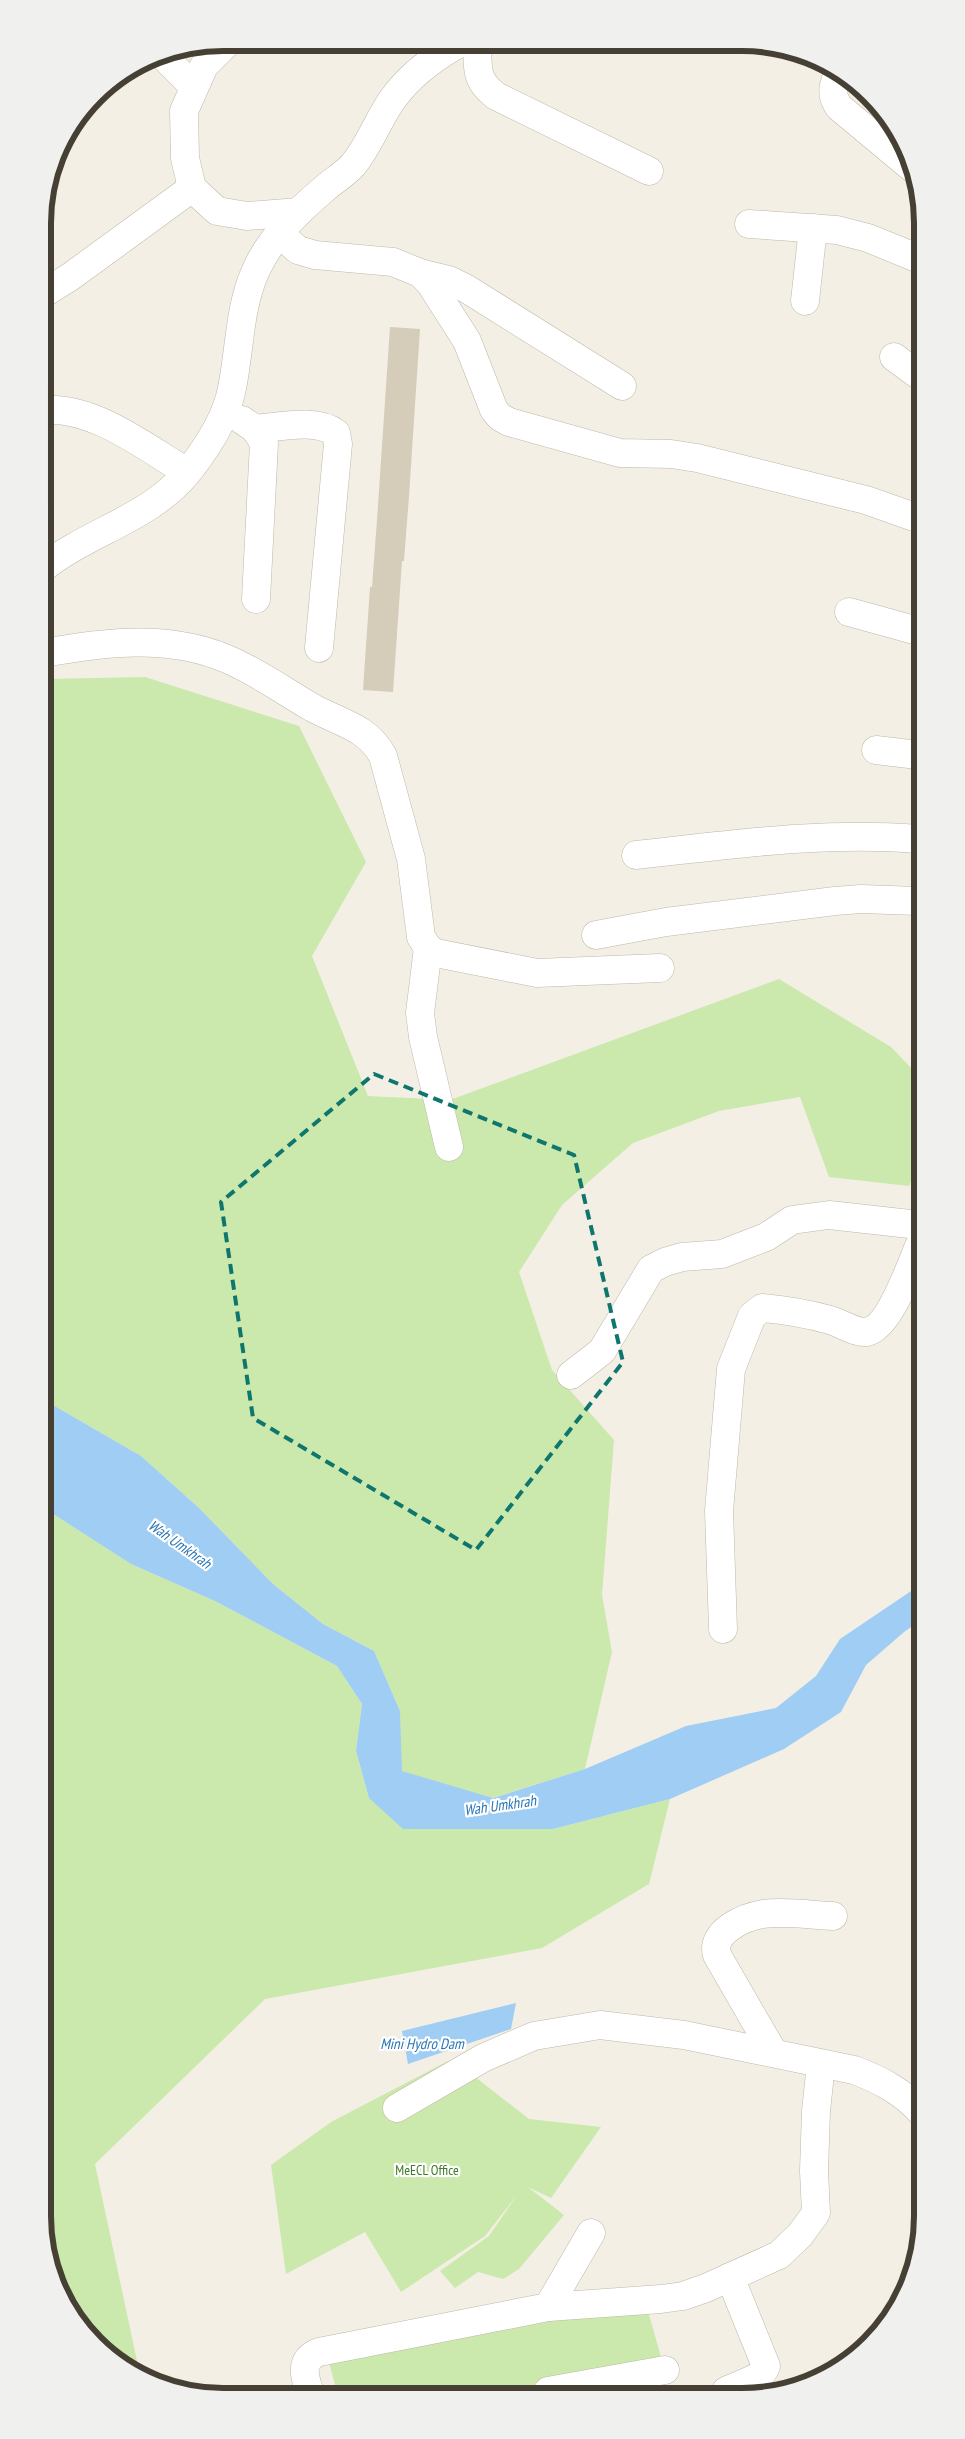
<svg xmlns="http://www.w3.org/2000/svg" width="965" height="2439" font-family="'PT Sans Narrow',sans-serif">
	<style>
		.green { fill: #cbe9ac }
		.water { fill: #9fcdf3 }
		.building { fill: #d5ccba }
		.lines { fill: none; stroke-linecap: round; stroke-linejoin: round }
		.minor-casing { stroke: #bfb8a7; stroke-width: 29 }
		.minor { stroke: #fff; stroke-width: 28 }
		.marked { fill: none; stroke: #0f766e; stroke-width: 4; stroke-dasharray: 10 6; stroke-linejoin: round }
		.labels { text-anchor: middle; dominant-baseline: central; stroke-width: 4.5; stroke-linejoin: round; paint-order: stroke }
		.park-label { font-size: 14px; fill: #427a26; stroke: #fff }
		.water-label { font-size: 15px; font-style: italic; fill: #2a75b6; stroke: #fff }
		.rim { fill: none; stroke: #464034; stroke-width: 6 }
	</style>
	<rect width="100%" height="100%" fill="#f3efe5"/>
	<g class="green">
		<path d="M145 677 299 726 366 862 312 956 368 1096 450 1100 779 979 891 1047 919 1076V1161L909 1186 829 1177 800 1097 719 1111 633 1143 562 1205 519 1272 552 1370 614 1440 602 1595 612 1652 585 1769 492 1798 401 1771 400 1711 374 1651 323 1624 273 1584 199 1508 141 1456 46 1401 44 679Z"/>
		<path d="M47 1510 131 1564 217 1602 337 1666 362 1704 356 1751 369 1798 553 1829 670 1799 649 1884 542 1948 265 1999 95 2164 140 2375 96 2344 49 2262Z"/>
		<path d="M448 2061 474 2076 529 2119 601 2127 551 2198 528 2187 564 2215 519 2269 503 2279 478 2272 455 2288 440 2271 489 2236 517 2195 485 2236 401 2292 365 2232 286 2274 271 2165 331 2122Z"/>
		<path d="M644 2297 663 2364 533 2392H337L327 2355Z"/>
	</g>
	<g class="water">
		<path d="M46 1401 141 1456 199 1508 273 1584 323 1624 374 1651 400 1711 402 1771 493 1798 585 1769 686 1726 776 1708 816 1676 840 1639 920 1585V1621L904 1632 866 1665 841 1712 784 1749 670 1799 553 1829H403L369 1798 356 1751 362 1704 337 1666 217 1602 131 1564 47 1510Z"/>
		<path d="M516 2003 511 2029 408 2064 402 2031Z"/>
	</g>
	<path class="building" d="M390 327 420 329 409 496 404 561H402L393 692 363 690 370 587H372L377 520Z"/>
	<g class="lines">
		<defs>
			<g id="minor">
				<path d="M227 43 204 66 184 111 185 158 192 188 217 211 247 216 299 212"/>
				<path d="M477 44C478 69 475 80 496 96L649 171"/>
				<path d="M162 55 194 87"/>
				<path d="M838 73C833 87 830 94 839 107L911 167"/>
				<path d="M749 224 837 230 868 238 917 258"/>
				<path d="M279 233 298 250 315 255 393 262 420 273 430 283 467 341 494 410 500 417 509 422 620 453 671 454 697 458 866 500 917 518"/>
				<path d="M420 273 449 280 467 289 622 386"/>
				<path d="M43 294 70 277 192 188"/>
				<path d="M805 301 813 228"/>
				<path d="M894 357 917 374"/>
				<path d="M43 410C94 406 145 447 187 472"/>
				<path d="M242 420 255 429 264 443 256 599"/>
				<path d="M255 429C280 427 316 418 336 433L338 444 319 648"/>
				<path d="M44 567C91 530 153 518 191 468 208 446 227 416 232 388 240 349 239 307 256 270 271 237 297 212 324 189 333 181 345 174 353 165 369 146 378 120 392 100 409 76 433 58 458 44"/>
				<path d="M849 612 918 631"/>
				<path d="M44 653C104 642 169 634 227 659 258 672 285 692 313 708 341 723 367 727 383 756L411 859 421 937 428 948 436 953 537 973 660 968"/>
				<path d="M876 750 918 755"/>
				<path d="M636 855C729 845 824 831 918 839"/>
				<path d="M596 935 666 922 835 901 861 899 918 901"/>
				<path d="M428 948 420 1013 423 1037 449 1147"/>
				<path d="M571 1375 602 1351 651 1269 665 1262 682 1257 722 1254 766 1237 792 1220 829 1215 919 1225"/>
				<path d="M723 1629 719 1511 731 1369 752 1316 762 1308C785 1310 808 1314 830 1320 841 1323 855 1333 866 1332 889 1329 911 1265 919 1246"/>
				<path d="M773 2052 717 1955C710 1932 744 1917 763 1914 785 1911 810 1915 833 1916"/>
				<path d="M397 2108 483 2058 534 2036 600 2025 684 2035 854 2070C881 2080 903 2092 922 2113"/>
				<path d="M591 2233 548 2307 661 2299 683 2296 706 2288 779 2255 800 2235 816 2213 814 2171 816 2111 821 2064"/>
				<path d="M548 2391 665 2370"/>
				<path d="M726 2391C737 2385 763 2379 766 2366L730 2277"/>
				<path d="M310 2393C304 2376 299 2360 319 2352L548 2307"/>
			</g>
		</defs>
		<use href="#minor" class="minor-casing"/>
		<use href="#minor" class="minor"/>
	</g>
	<path class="marked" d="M374 1074 574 1155 623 1362 476 1550 253 1418 221 1202Z"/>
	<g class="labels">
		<g class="park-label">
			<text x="427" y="2170">MeECL Office</text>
		</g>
		<g class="water-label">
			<text transform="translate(180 1544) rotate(35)">Wah Umkhrah</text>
			<text transform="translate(500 1805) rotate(-8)">Wah Umkhrah</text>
			<text x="422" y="2043">Mini Hydro Dam</text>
		</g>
	</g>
	<path d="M0 0H965V2439H0ZM223 51H742A172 172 0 0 1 914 223V2216A172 172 0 0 1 742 2388H223A172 172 0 0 1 51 2216V223A172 172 0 0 1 223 51Z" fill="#f0f0ef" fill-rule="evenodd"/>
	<path class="rim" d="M223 51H742A172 172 0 0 1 914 223V2216A172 172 0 0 1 742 2388H223A172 172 0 0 1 51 2216V223A172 172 0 0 1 223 51Z"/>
</svg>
